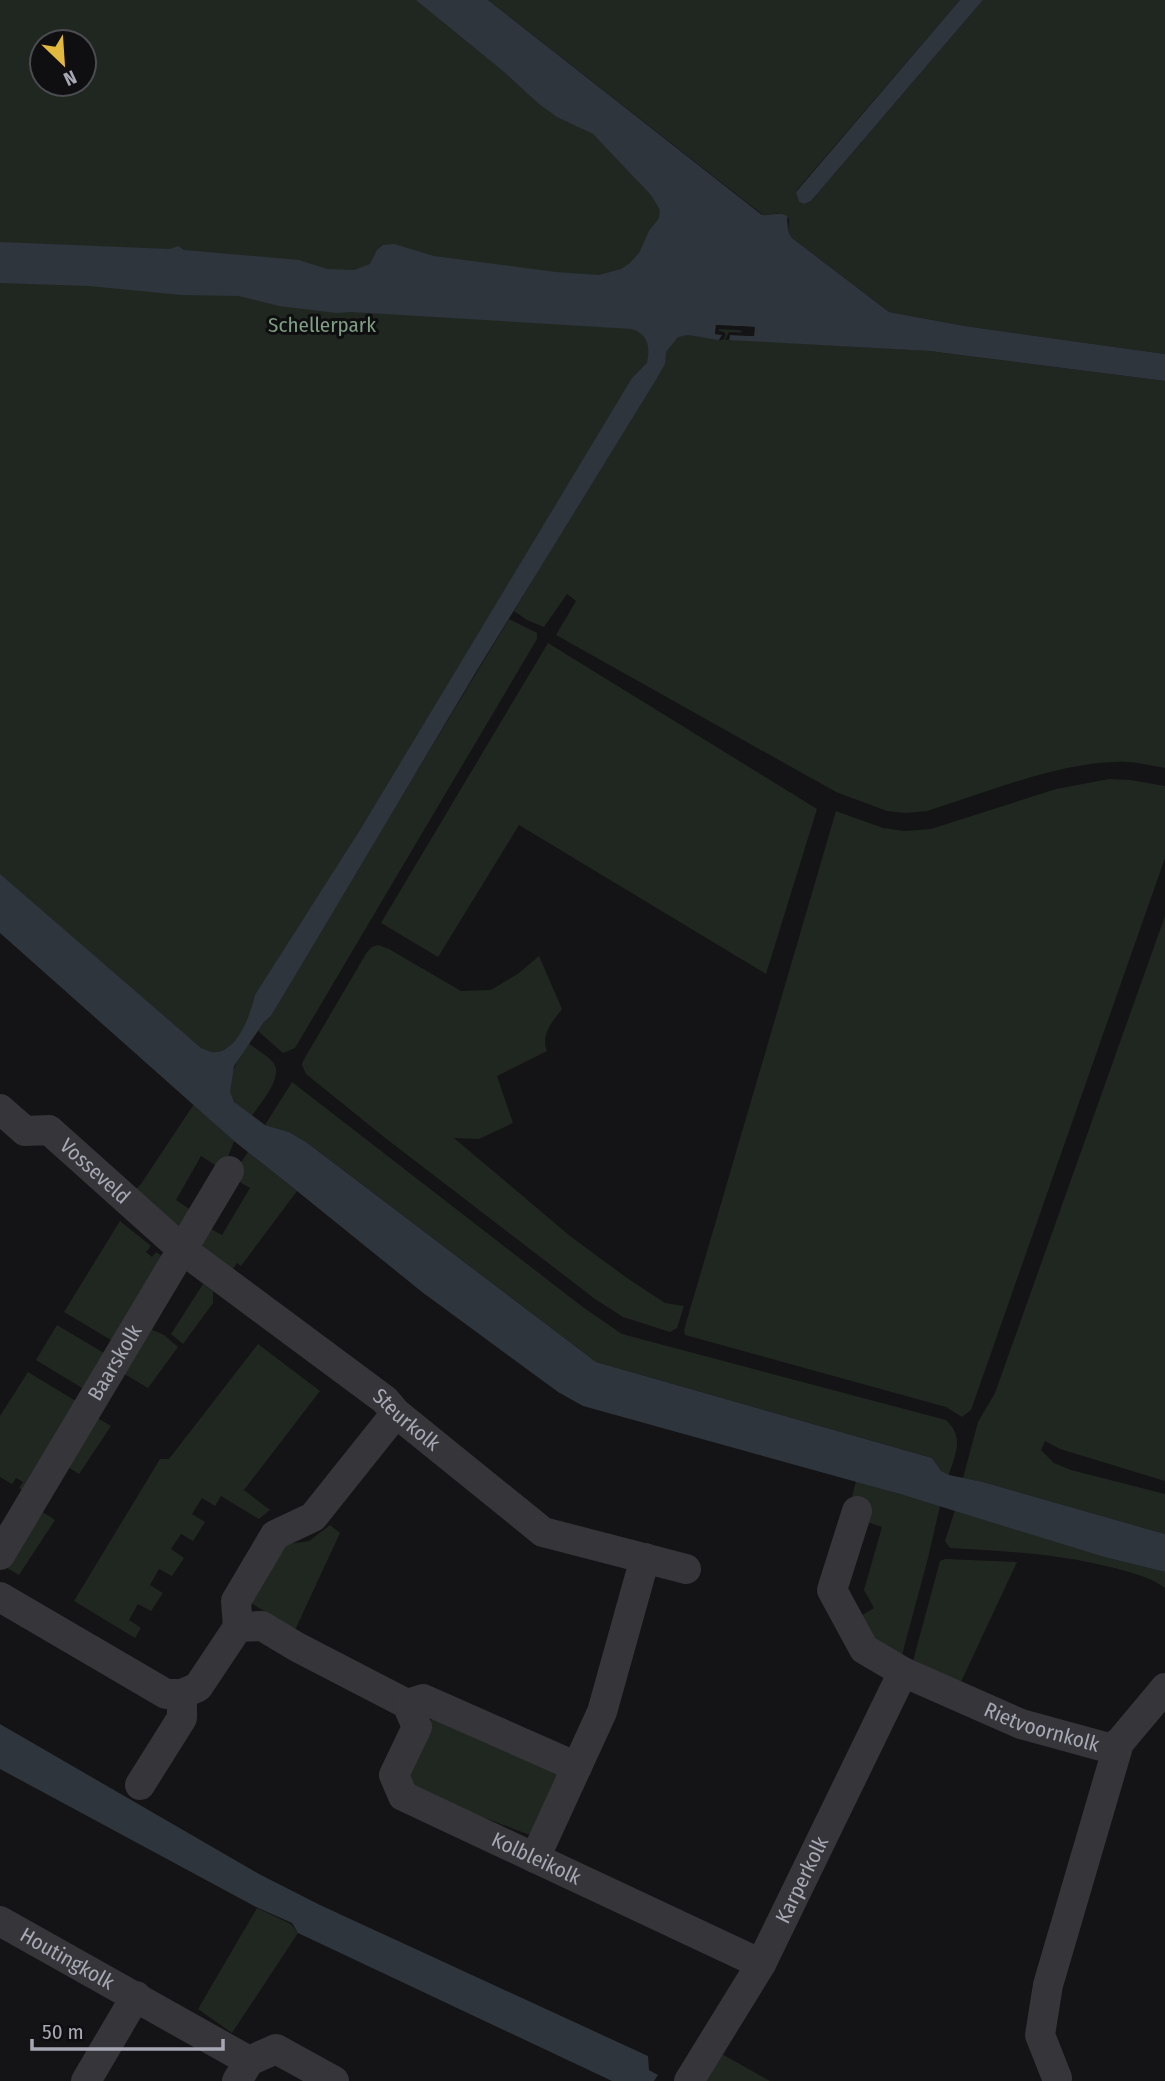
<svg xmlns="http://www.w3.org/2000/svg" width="1165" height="2081" font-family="'Fira Sans Condensed',sans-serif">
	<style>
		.green { fill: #202721; fill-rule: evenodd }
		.water { fill: #2e353c }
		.pier { fill: #141315 }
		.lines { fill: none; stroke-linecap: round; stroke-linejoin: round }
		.street { stroke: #35353a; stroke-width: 30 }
		.labels { text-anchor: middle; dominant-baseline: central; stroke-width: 6; stroke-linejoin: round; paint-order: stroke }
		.park-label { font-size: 21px; fill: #7f9e83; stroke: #0f0e10 }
		.street-label { font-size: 21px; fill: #a6a9b4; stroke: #0f0e10 }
	</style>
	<rect width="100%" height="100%" fill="#141315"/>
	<g class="green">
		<path d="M0 0H436L671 194 746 340 929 351 1165 381V768C1149 765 1133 761 1116 762 1057 763 985 793 927 811L906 813 887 811 836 792 556 635 576 601 567 594 544 627 527 620 514 611 536 575 209 1094 0 909ZM42 42H84V84H42Z"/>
		<path d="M488 0H960L796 191 799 202 804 204 811 201 983 0H1165V354L965 326 889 312 792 238 788 231 789 219 778 213 768 216 763 215Z"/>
		<path d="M509 619 537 633V639L295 1048 283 1053 258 1031 264 1022 271 1016 336 905Z"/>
		<path d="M548 643 817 809 766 974 519 825 438 957 381 923Z"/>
		<path d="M1109 779 1131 780 1165 786V858L971 1410 962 1417 946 1407 685 1335 684 1330 836 811 883 828 905 831 931 829 1056 789Z"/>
		<path d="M1165 916V1481L1060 1449 1045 1441 1041 1450 1054 1463 1071 1470 1165 1494V1534L983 1482 963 1478 978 1422 995 1393Z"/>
		<path d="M378 945 389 949 461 991 491 990 519 973 539 956 562 1009C553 1021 540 1035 547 1051L497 1076 513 1123 479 1139 454 1138 570 1236 627 1278 665 1303 684 1306 677 1328 670 1332 623 1317 595 1299 384 1137 306 1074 302 1065 303 1061 367 952 372 947Z"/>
		<path d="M248 1043C256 1049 265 1054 272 1061 286 1075 260 1103 252 1116 246 1112 238 1107 234 1102 221 1085 239 1058 248 1043Z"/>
		<path d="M292 1082 584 1308 622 1334 946 1420C965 1438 955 1453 949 1475L941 1472 932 1458 596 1362 306 1142 289 1132 265 1125Z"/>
		<path d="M194 1104 234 1141 228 1157 218 1167 201 1156 176 1200 192 1211 179 1227 132 1194 141 1184Z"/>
		<path d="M248 1152 297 1191 241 1266 237 1263 233 1269 203 1247 199 1237 204 1225 222 1235 250 1188 231 1177Z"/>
		<path d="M120 1221 151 1246 146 1252 152 1257 156 1252 164 1258 116 1343 64 1312Z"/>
		<path d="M203 1284 213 1291V1303L183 1344 171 1334Z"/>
		<path d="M57 1325 109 1356 87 1391 36 1360Z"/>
		<path d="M148 1328 164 1335 178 1347 148 1388 121 1372Z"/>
		<path d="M258 1344 320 1391 244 1490 270 1510 259 1519 221 1496 215 1506 202 1498 192 1514 205 1522 193 1541 181 1534 171 1549 184 1558 172 1576 159 1569 150 1585 163 1593 151 1611 138 1604 129 1620 141 1628 135 1638 74 1601 160 1459H169Z"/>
		<path d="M28 1372 79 1403 25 1492 19 1488 23 1482 16 1478 12 1484 0 1477V1416Z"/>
		<path d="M94 1416 111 1426 79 1474 65 1465Z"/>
		<path d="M856 1481 940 1506 928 1558 902 1655 874 1643 859 1617 874 1608 864 1590 882 1527 864 1521 851 1501Z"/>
		<path d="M38 1509 55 1520 19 1575 4 1566Z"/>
		<path d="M955 1510 1104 1557 1165 1572V1588C1148 1576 1130 1572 1110 1567 1057 1554 1005 1551 950 1548L945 1541Z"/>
		<path d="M330 1525 340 1533 295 1630 246 1600 281 1545 309 1541Z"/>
		<path d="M945 1559 1017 1562 960 1684 913 1661 940 1561Z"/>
		<path d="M433 1716 562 1774 535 1837 410 1789 407 1777Z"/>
		<path d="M257 1908 291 1924 298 1933 232 2033 198 2009Z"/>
		<path d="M722 2054 770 2081H702Z"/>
	</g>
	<g class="water">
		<path d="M416 0H488L762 215C772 216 778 211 787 216L788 231 792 238 889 312 965 326 1165 354V381L929 351 729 340 730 335 754 336V327L716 325 715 334 723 335 719 340 688 335 678 337 666 352 665 364 657 378 476 672 271 1016 264 1022 234 1066 230 1092 234 1102 265 1125 289 1132 306 1142 596 1362 932 1458 941 1471 949 1475 983 1482 1165 1534V1572L1104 1557 900 1494 583 1406 558 1392 422 1292 297 1191 234 1141 0 933V874L201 1048C204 1049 208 1051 211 1052 237 1056 251 1013 255 995L360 830 632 378 647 363C650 347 649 335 632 329L351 312 336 313 279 306 239 296 181 295 89 286 0 283V242L170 249 178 246 184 250 299 260 327 269 354 270 370 264 377 250 383 245 394 244 434 256 556 272 599 275 621 269 630 263 639 253 649 231 659 218 660 210 651 195 593 134 557 117 539 104 503 71Z"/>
		<path d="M960 0H983L811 201 804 204 799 202 796 192Z"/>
		<path d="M0 1724 259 1874 320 1905 648 2056 649 2070 658 2075 654 2081H612L298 1933 292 1923 256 1907 0 1769Z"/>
	</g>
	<path class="pier" d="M716 325 755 327 754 336 730 335 729 340H725L729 332 751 333V331L719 329V331L724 332 726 335 723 340H719L722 335 715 334Z"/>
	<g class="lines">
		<g class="street">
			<path id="s1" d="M0 1109 25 1131 49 1130 183 1250 385 1400 396 1413 543 1532 686 1569"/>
			<path id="s2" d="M857 1511 832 1590 864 1649 903 1672 1021 1724 1105 1747H1111L1119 1743"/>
			<path id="s3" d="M0 1555 229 1171"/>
			<path id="s4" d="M0 1597 166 1694H182L198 1687 238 1627 262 1626 297 1647 407 1704 417 1727 394 1775 403 1796 761 1964"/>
			<path d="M238 1627 236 1601 275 1535 313 1517 396 1413"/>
			<path d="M407 1704 423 1699 577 1767"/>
			<path d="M140 1785 182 1718V1694"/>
			<path d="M535 1858 602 1712 645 1558"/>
			<path id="s5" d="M0 1921 249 2061"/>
			<path d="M1057 2078 1040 2035 1048 1985 1119 1743 1165 1688"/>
			<path d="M86 2081 136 1996"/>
			<path d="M237 2081 249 2061 276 2049 334 2081"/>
			<path id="s6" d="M689 2081 761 1964 903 1672"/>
		</g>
	</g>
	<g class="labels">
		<g class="park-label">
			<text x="322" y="325">Schellerpark</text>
		</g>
		<g class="street-label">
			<text stroke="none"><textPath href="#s1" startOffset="119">Vosseveld</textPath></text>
			<text stroke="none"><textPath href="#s3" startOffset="224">Baarskolk</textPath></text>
			<text stroke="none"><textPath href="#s1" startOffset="518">Steurkolk</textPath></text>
			<text stroke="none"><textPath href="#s2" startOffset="345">Rietvoornkolk</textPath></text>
			<text stroke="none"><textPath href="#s4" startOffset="735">Kolbleikolk</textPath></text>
			<text stroke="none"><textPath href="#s6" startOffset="231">Karperkolk</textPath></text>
			<text stroke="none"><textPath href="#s5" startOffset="77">Houtingkolk</textPath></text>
		</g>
	</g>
	<g transform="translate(63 63) rotate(155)"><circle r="33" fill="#0f0e10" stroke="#4b4c52" stroke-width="2"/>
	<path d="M0-5L12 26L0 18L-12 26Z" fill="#e2b83f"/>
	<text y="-10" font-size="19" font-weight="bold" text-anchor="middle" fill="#a6a9b4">N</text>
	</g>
	<path d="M32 2039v10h191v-10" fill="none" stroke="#a6a9b4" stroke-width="3.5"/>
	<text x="42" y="2039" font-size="21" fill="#a6a9b4" stroke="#0f0e10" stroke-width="5" paint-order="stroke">50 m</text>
</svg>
